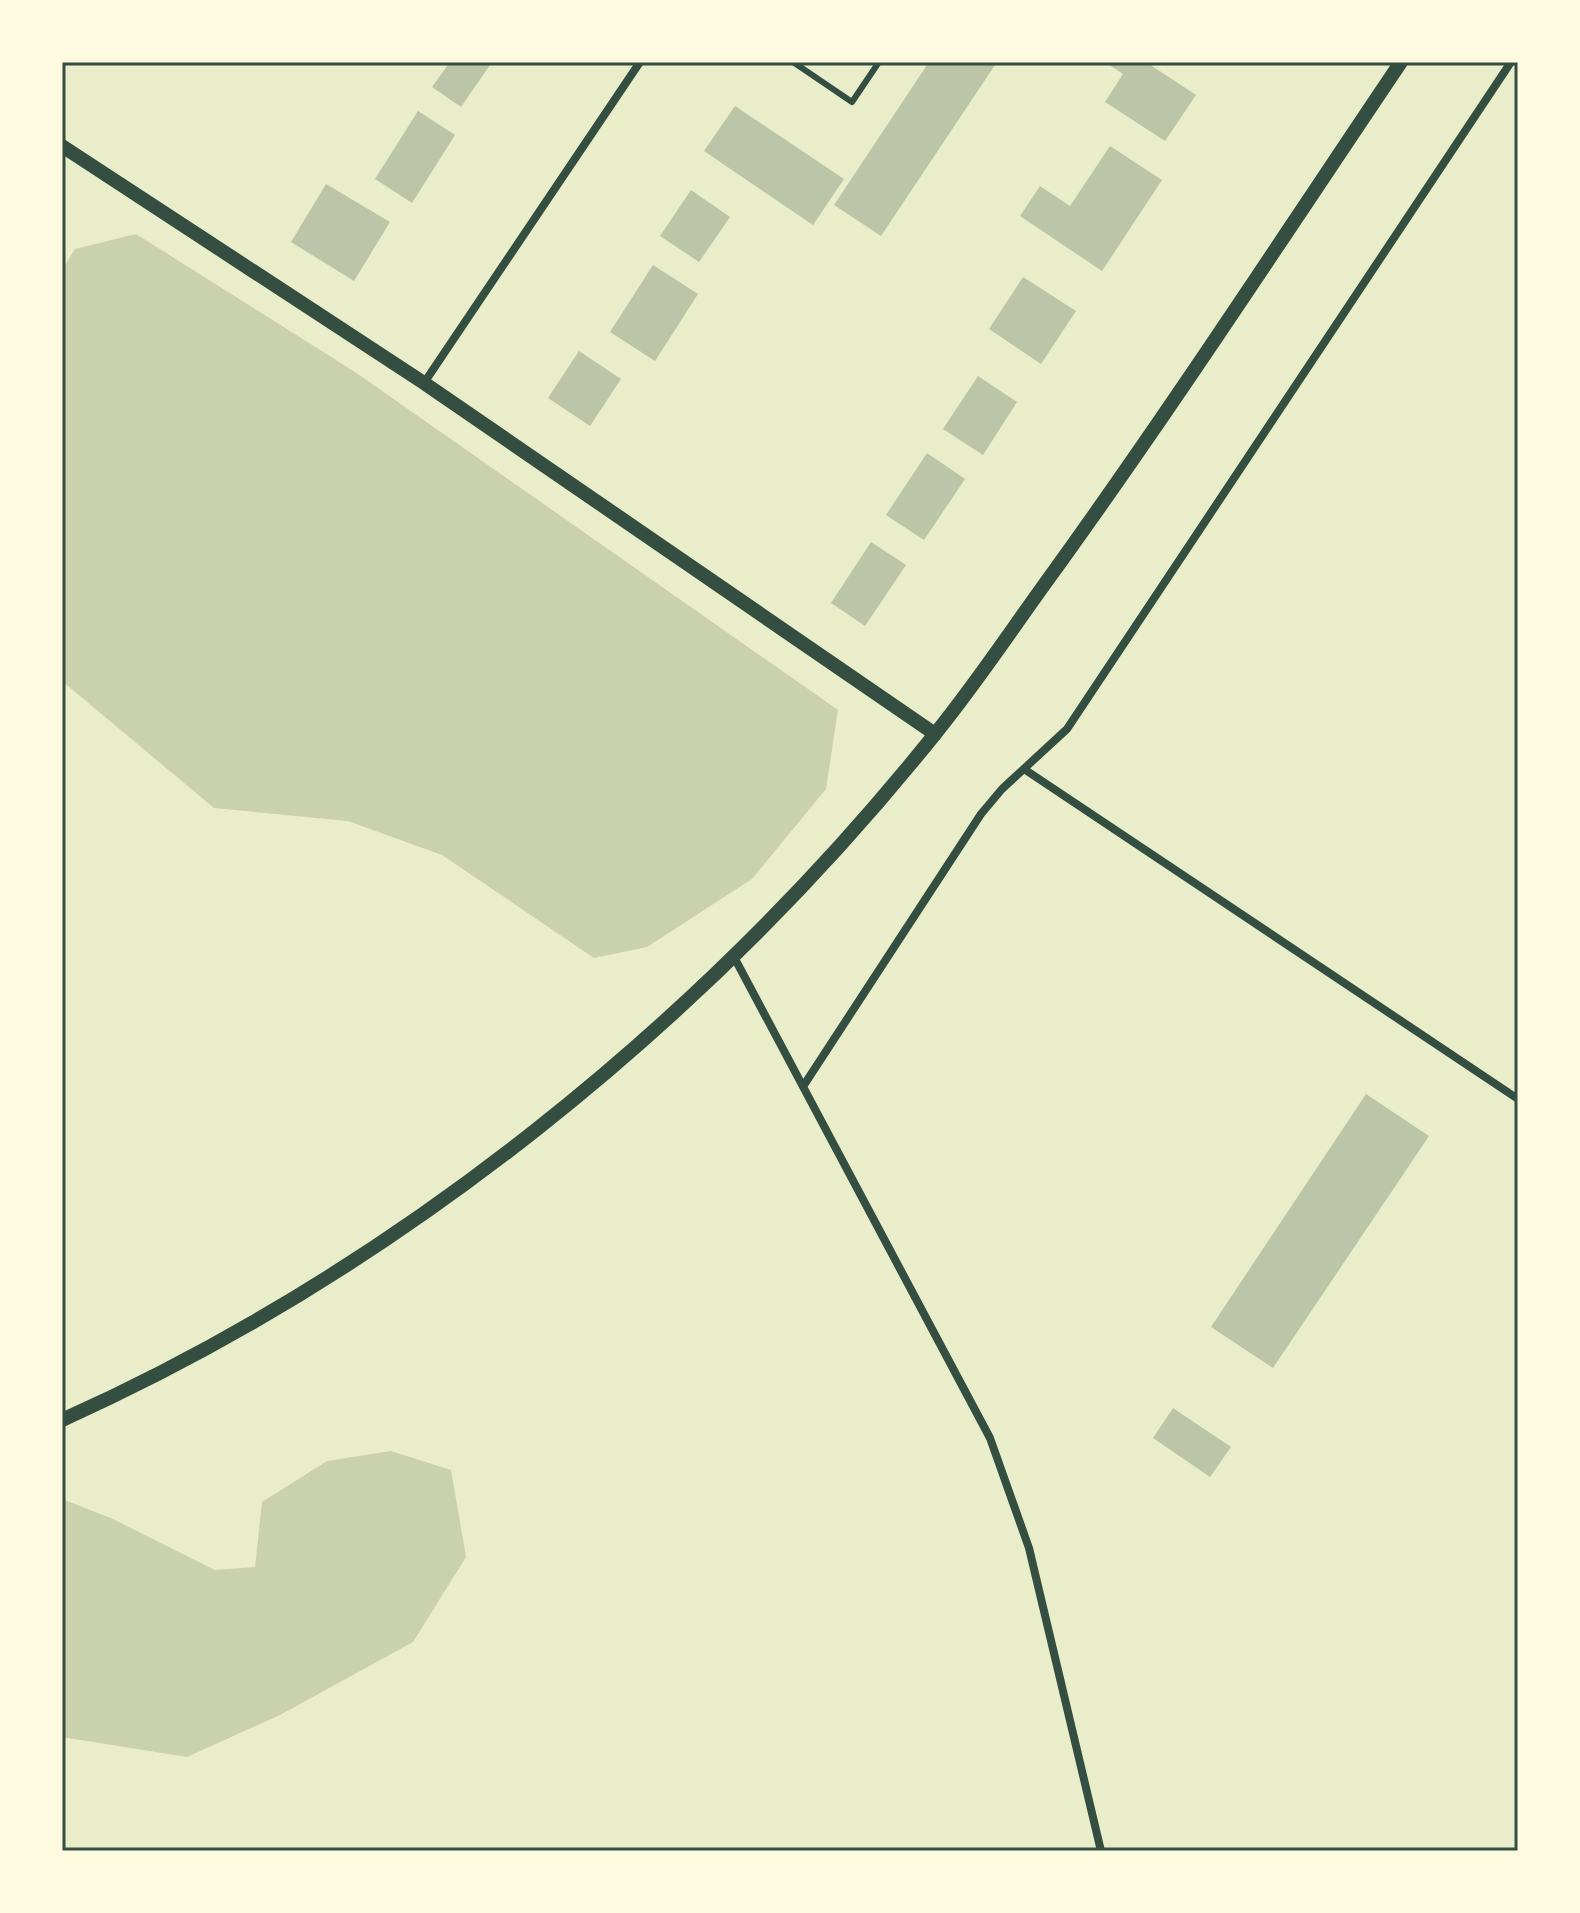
<svg xmlns="http://www.w3.org/2000/svg" width="1580" height="1913" font-family="Signika,sans-serif">
	<style>
		.green { fill: #cad2ad }
		.building { fill: #bcc5a7 }
		.lines { fill: none; stroke-linecap: round; stroke-linejoin: round }
		.service { stroke: #344e41; stroke-width: 6 }
		.minor { stroke: #344e41; stroke-width: 8 }
		.tertiary { stroke: #344e41; stroke-width: 14 }
		.neatline { fill: none; stroke: #344e41; stroke-width: 3 }
	</style>
	<rect width="100%" height="100%" fill="#e9edc9"/>
	<g class="green">
		<path d="M136 234 355 372 838 710 826 789 752 879 647 947 594 958 442 855 348 821 214 808 62 681V270L75 249Z"/>
		<path d="M391 1451 451 1470 466 1557 413 1642 280 1715 187 1757 62 1737V1499L113 1519 215 1570 255 1567 262 1502 327 1461Z"/>
	</g>
	<g class="building">
		<path d="M450 62H492L461 107 432 87Z"/>
		<path d="M929 62H997L881 236 834 205Z"/>
		<path d="M1105 62H1146L1196 95 1165 141 1105 102 1123 74Z"/>
		<path d="M735 106 844 179 813 225 704 151Z"/>
		<path d="M418 111 455 135 412 203 375 179Z"/>
		<path d="M1110 146 1162 180 1102 271 1020 216 1040 186 1070 206Z"/>
		<path d="M326 184 390 222 354 281 291 242Z"/>
		<path d="M691 190 730 217 699 262 660 236Z"/>
		<path d="M653 265 698 294 655 361 610 332Z"/>
		<path d="M1023 277 1076 311 1041 364 989 329Z"/>
		<path d="M579 351 621 379 590 426 548 398Z"/>
		<path d="M978 376 1017 402 983 455 943 429Z"/>
		<path d="M927 453 965 479 924 540 886 515Z"/>
		<path d="M871 542 906 565 865 626 831 603Z"/>
		<path d="M1366 1094 1429 1136 1273 1368 1211 1327Z"/>
		<path d="M1173 1408 1231 1447 1210 1477 1153 1438Z"/>
	</g>
	<g class="lines">
		<path class="service" d="M793 62 852 102 879 62"/>
		<g class="minor">
			<path d="M424 383 640 62"/>
			<path d="M1024 769 1518 1099"/>
			<path d="M734 957 990 1438 1029 1548 1101 1851"/>
			<path d="M804 1085 981 814 1002 789 1067 729 1511 62"/>
		</g>
		<g class="tertiary">
			<path d="M62 146 424 383 935 734"/>
			<path d="M62 1420C398 1269 705 1021 935 734 974 686 1008 635 1044 585 1168 414 1283 237 1401 62"/>
		</g>
	</g>
	<rect width="1580" height="1913" fill="none" stroke="#fefae0" stroke-width="128"/>
	<rect x="64" y="64" width="1452" height="1785" class="neatline"/>
</svg>
